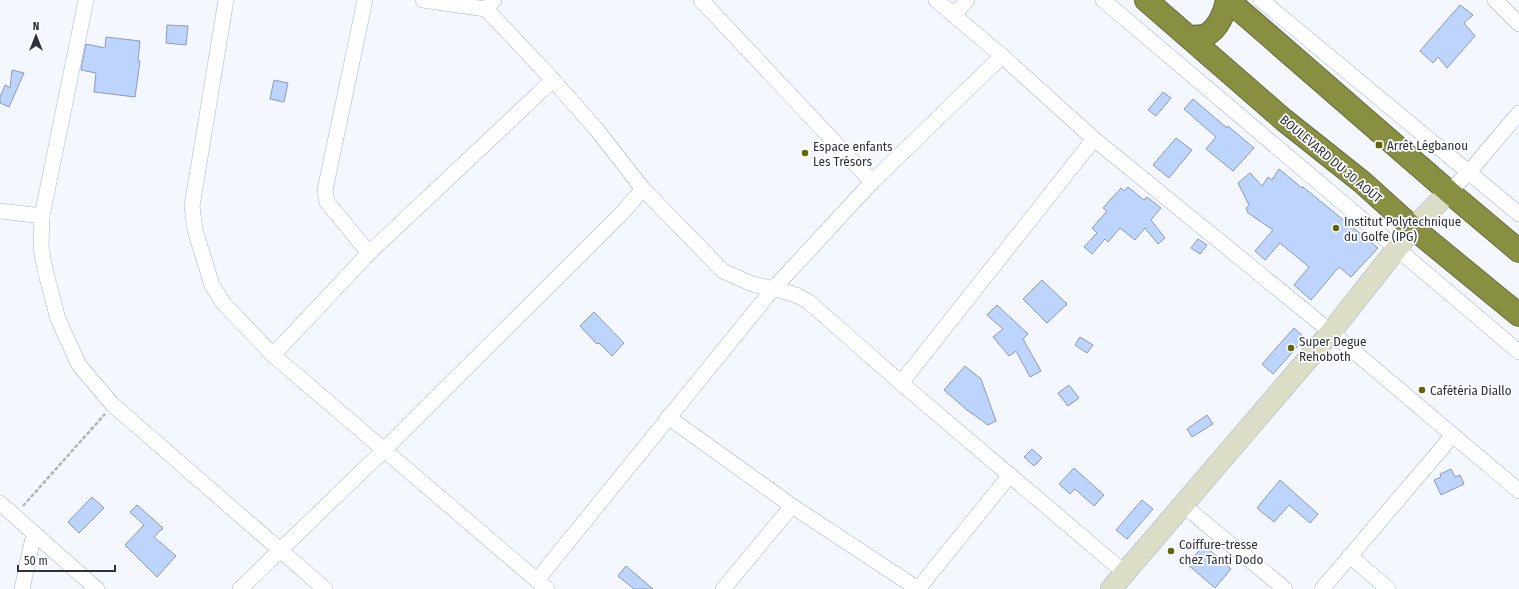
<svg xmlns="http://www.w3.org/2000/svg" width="1519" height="589" font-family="'Fira Sans Condensed',sans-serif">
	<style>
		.building { fill: #bdd5fc; stroke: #8b9ab5 }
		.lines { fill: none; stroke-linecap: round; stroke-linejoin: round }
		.street-casing { stroke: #a4b4d0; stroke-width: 16 }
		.secondary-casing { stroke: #a4b4d0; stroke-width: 22 }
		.highway-casing { stroke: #686e40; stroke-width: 24 }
		.path { stroke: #aeb2ba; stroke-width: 2.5; stroke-dasharray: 4 2; stroke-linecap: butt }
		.street { stroke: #fff; stroke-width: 15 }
		.secondary { stroke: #dbddc6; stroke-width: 21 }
		.highway { stroke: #888f41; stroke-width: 22 }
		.poi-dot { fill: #606604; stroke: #fff; stroke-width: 1.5 }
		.labels { text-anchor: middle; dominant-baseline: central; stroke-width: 3.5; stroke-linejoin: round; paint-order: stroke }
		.poi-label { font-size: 13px; fill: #2c323d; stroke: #fff; text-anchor: start }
		.street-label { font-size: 13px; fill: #2c323d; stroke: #fff }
	</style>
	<rect width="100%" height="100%" fill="#f4f7fd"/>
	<g class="building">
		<path d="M1460 5 1473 15 1464 23 1475 36 1447 68 1438 57 1433 63 1420 51Z"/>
		<path d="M167 25 188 26 186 45 166 43Z"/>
		<path d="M106 37 140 41 138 61H140L135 97 94 92 96 73 81 70 86 44 105 48Z"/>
		<path d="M12 70 24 73 9 107 0 103V97L5 85 10 88Z"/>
		<path d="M274 80 288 83 284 102 270 99Z"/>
		<path d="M1163 92 1171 98 1156 116 1148 110Z"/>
		<path d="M1193 99 1227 128 1228 126 1254 148 1233 171 1206 149 1216 137 1184 109Z"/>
		<path d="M1176 138 1192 150 1169 178 1153 165Z"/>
		<path d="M1279 169 1302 188 1303 187 1378 248 1351 277 1339 267 1311 300 1294 285 1309 267 1280 243 1265 260 1255 251 1273 230 1248 213 1246 208 1249 205 1238 183 1250 173 1262 186 1268 177 1272 180Z"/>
		<path d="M1128 187 1144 200 1147 197 1161 208 1151 220 1165 238 1158 244 1145 228 1135 240 1120 228 1108 242 1105 239 1092 254 1084 247 1097 233 1092 228 1107 211 1103 208 1121 188 1124 191Z"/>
		<path d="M1198 239 1207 245 1200 254 1191 248Z"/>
		<path d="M1042 280 1067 304 1047 323 1023 299Z"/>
		<path d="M997 305 1028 334 1023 339 1041 371 1030 377 1016 351 1009 356 993 337 1003 329 987 315Z"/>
		<path d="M594 312 624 343 612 356 599 343 597 344 580 326Z"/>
		<path d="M1294 328 1305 338 1273 374 1262 364Z"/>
		<path d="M1080 337 1093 345 1087 353 1075 345Z"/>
		<path d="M965 366 981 379 996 421 988 425 967 410 944 390Z"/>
		<path d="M1069 385 1079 398 1068 406 1058 393Z"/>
		<path d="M1207 415 1213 424 1192 437 1187 429Z"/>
		<path d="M1032 449 1042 458 1034 466 1024 457Z"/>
		<path d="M1074 468 1104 495 1094 506 1075 489 1070 494 1059 484Z"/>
		<path d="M1451 469 1455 477 1460 475 1464 484 1441 495 1434 480 1441 477 1440 474Z"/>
		<path d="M1280 480 1318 514 1310 523 1289 505 1274 522 1257 508Z"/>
		<path d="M92 497 104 508 79 533 68 522Z"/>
		<path d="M1142 500 1153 509 1127 539 1116 530Z"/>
		<path d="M137 505 163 528 154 537 176 556 157 577 125 545 144 525 130 512Z"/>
		<path d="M1204 545 1231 569 1215 588 1187 564Z"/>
		<path d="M626 566 653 589H634L618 576Z"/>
	</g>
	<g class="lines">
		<defs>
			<g id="street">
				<path d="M86 0 42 216 41 247 45 270 58 319 79 365 113 405 325 589"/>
				<path d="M226 0 192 206 195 230 212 285 223 303 273 355 547 589"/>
				<path d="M365 0 325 190 327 202 369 253"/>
				<path d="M423 0 486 9 494 0"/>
				<path d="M701 0 872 182"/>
				<path d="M936 0 1002 56 1094 139 1331 332 1519 491"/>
				<path d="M1103 0 1519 352"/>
				<path d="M1261 0 1519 214"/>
				<path d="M1495 0 1519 24"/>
				<path d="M486 9 553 80 597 130 643 189 723 271 752 284 783 291 796 295 809 302 901 383 1125 573"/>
				<path d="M954 15 967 0"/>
				<path d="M1449 192 1469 172 1519 113"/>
				<path d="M0 211 42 216"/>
				<path d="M273 355 369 253 553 80"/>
				<path d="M901 383 1094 139"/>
				<path d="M668 417 792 506 918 589 1010 475"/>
				<path d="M0 503 97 589"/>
				<path d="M1183 505 1285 589"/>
				<path d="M1350 556 1388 589"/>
				<path d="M537 580 773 289 872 182 1002 56"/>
				<path d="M22 589 34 533"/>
				<path d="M240 589 384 450 620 215 643 189"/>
				<path d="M723 589 792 506"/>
				<path d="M1322 589 1453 435"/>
			</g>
			<path id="secondary" d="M1111 589 1331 332 1413 228 1449 192"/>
			<g id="highway">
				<path d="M1146 0 1284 120 1362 182 1413 228 1519 315"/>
				<path d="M1228 0 1449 192 1519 251"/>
				<path d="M1190 37C1195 37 1201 37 1206 35 1218 29 1225 12 1227 0"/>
			</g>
		</defs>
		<use href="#street" class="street-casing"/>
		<use href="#secondary" class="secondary-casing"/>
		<use href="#highway" class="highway-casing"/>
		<path class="path" d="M23 506 105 414"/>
		<use href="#street" class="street"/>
		<use href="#secondary" class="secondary"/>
		<use href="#highway" class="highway"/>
	</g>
	<g class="poi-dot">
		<rect x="1375" y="141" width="8" height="8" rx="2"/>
		<circle cx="805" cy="153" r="4"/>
		<circle cx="1336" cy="228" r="4"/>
		<circle cx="1291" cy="348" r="4"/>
		<circle cx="1422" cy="390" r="4"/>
		<circle cx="1171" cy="551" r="4"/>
	</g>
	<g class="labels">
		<g class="poi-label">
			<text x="1387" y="145">Arrêt Légbanou</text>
			<text x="813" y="146">Espace enfants<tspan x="813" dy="15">Les Trésors</tspan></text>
			<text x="1344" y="221">Institut Polytechnique<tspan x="1344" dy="15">du Golfe (IPG)</tspan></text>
			<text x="1299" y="341">Super Degue<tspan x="1299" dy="15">Rehoboth</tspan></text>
			<text x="1430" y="390">Cafétéria Diallo</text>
			<text x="1179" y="544">Coiffure-tresse<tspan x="1179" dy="15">chez Tanti Dodo</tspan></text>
		</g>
		<g class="street-label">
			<text transform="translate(1331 159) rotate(40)">BOULEVARD DU 30 AOÛT</text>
		</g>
	</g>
	<g transform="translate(36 36)" stroke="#ffffff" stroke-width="3" paint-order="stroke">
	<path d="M0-3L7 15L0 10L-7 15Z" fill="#2c323d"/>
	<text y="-6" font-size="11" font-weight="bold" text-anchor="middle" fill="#2c323d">N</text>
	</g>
	<path d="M18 565v6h97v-6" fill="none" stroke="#2c323d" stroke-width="2"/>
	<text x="24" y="565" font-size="12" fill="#2c323d" stroke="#ffffff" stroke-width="3" paint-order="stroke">50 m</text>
</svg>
